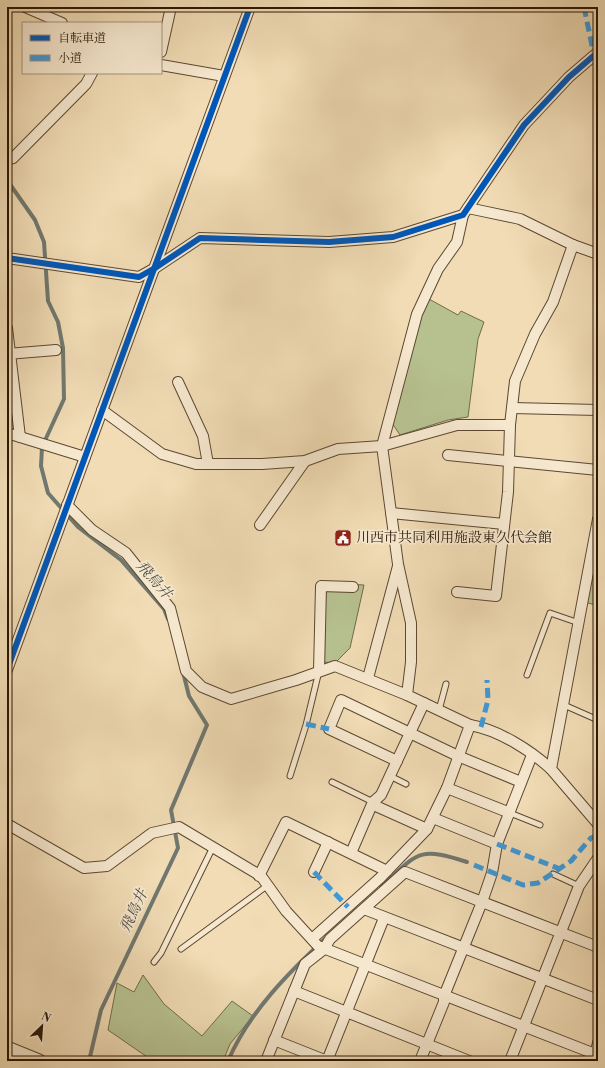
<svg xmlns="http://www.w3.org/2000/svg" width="605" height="1068" font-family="'Libre Bodoni','Noto Serif JP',serif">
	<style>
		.green { fill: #b7c190; stroke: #706c4a }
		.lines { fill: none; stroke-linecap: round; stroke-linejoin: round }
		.stream { stroke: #707870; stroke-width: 4 }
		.service-casing { stroke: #5c4831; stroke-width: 7 }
		.minor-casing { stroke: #5c4831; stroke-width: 12 }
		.tertiary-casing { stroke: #5c4831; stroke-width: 15 }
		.service { stroke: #f6e8cf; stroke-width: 5 }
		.minor { stroke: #f6e8cf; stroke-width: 10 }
		.tertiary { stroke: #f6e8cf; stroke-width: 13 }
		.quiet { stroke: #3d9add; stroke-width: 5; stroke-dasharray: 10 5; stroke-linecap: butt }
		.cycleway-casing { stroke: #f6e8cf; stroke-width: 8 }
		.cycleway { stroke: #0057b8; stroke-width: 6 }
		.labels { text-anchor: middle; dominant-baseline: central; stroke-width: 3.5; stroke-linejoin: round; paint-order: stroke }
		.poi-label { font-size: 14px; fill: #2a1705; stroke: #f6e8cf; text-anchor: start }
		.water-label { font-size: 15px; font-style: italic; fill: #535043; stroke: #f6e8cf }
	</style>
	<rect width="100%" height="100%" fill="#f1dcb5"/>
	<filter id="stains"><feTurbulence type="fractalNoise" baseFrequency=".005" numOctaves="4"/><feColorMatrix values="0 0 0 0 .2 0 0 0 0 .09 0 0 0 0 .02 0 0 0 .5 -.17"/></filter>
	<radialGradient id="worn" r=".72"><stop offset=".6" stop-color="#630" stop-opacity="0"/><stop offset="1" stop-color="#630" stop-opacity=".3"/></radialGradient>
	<g class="green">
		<path d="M429 299 458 315 461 311 484 322 478 339 468 417 448 420 400 435 392 423 420 319Z"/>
		<path d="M598 540V606L585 602Z"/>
		<path d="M326 583 364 585 350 648 335 663 324 662Z"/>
		<path d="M143 975 164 1004 202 1036 232 1001 253 1016 230 1044 223 1061H153L108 1030 117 983 134 992Z"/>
	</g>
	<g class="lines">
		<g class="stream">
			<path d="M7 180 35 220 44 242 48 301 58 322 63 348 64 399 42 447 41 466 48 493 78 527 121 560 164 609 168 619"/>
			<path d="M381 887C418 853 417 846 467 862"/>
			<path d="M89 1061 101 1010 178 848 171 810 207 725 189 696 183 672"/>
			<path d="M228 1061C249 1012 289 972 328 936"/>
		</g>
		<defs>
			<g id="service">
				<path d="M527 675 550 613 579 623"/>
				<path d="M564 705 598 720"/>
				<path d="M439 710 446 684"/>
				<path d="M290 776 306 725 319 671"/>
				<path d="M390 776 406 784"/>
				<path d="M332 782 373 802"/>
				<path d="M510 813 540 825"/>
				<path d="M553 874 579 886"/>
				<path d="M181 949 268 885"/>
				<path d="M154 962 161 953 213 847"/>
			</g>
			<g id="minor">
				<path d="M25 7 62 23"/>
				<path d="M161 52 171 7"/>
				<path d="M161 65 224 76"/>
				<path d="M7 160 13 158 86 84 92 73"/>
				<path d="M468 208 520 219 573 245 598 254"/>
				<path d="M463 215 457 242 438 269 417 314 382 446 398 564 411 623V662L407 695 470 725C499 730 530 750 551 769"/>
				<path d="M7 258 139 277 155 268 200 238 329 242 393 237 463 215 524 125 569 77 598 52"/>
				<path d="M7 328 20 437"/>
				<path d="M7 354 56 350"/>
				<path d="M178 382 203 436 208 464"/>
				<path d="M512 408 598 410"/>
				<path d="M102 410 162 454 196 464H262L305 461 338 449 382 446 457 425H510"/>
				<path d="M7 433 85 457"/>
				<path d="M448 455 598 470"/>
				<path d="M67 505 92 530 126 553 170 608 186 671 202 687 231 699 296 680 335 666 407 695"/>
				<path d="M391 513 504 524"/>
				<path d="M598 519 551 769 598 824"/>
				<path d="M260 525 305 461"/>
				<path d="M457 592 496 596 508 492 510 425 515 381 535 334 553 302 573 245"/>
				<path d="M7 670 250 7"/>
				<path d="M319 671 321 586 353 587"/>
				<path d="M368 678 398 566"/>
				<path d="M397 761 329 729 341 700 458 756 521 782"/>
				<path d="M447 788 510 813"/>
				<path d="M373 802 378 807 427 829"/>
				<path d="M433 818 497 844"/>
				<path d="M7 824 84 868 107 866 152 833 179 827 261 876 286 911 318 946 595 1054"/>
				<path d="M351 853 373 802 381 795 424 703"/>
				<path d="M314 872 328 842"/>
				<path d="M259 876 286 822 387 871"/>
				<path d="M364 909 598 1000"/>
				<path d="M312 939 380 878 427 829 447 788 470 725"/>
				<path d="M294 991 469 1061"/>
				<path d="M274 1040 327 1061"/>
				<path d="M594 1059 598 1043"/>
				<path d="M266 1061 305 964 324 949 330 939 405 872 598 947"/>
				<path d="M327 1061 384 918"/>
				<path d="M420 1061 444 1002V996L482 902 492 873 497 844 532 755"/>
				<path d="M510 1061 579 886 598 858"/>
			</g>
			<path id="tertiary" d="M7 1048 39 1061"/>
		</defs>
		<use href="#service" class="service-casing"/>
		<use href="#minor" class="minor-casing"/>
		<use href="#tertiary" class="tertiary-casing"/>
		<use href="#service" class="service"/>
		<use href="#minor" class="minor"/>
		<use href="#tertiary" class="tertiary"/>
		<g class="quiet">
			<path d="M584 7 594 55"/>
			<path d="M306 724 329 729"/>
			<path d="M481 727 488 700 487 680"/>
			<path d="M497 844 560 869"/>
			<path d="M474 865 523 885 538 883 571 861 591 838 598 835"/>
			<path d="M314 872 348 907"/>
		</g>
		<defs>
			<g id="cycleway">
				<path d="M7 258 139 277 155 268 200 238 329 242 393 237 463 215 524 125 569 77 598 52"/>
				<path d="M7 670 250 7"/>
			</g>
		</defs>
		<use href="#cycleway" class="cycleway-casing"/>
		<use href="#cycleway" class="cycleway"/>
	</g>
	<defs>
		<symbol id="civic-square" viewBox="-11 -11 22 22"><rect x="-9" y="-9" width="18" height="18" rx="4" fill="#8f2418" stroke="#f6e8cf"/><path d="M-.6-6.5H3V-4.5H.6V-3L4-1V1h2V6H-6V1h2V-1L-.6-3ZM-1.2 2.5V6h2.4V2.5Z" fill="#fff"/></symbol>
	</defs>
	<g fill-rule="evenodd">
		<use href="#civic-square" x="333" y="528" width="20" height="20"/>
	</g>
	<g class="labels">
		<g class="poi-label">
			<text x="356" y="538">川西市共同利用施設東久代会館</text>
		</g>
		<g class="water-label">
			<text transform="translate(154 580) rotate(49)">飛鳥井</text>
			<text transform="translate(134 911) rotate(-65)">飛鳥井</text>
		</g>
	</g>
	<rect width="605" height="1068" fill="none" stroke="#f1dcb5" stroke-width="24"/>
	<rect x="8" y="8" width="589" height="1052" fill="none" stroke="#2a1705" stroke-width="2"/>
	<rect x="12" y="12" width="581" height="1044" fill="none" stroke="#2a1705"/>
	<rect x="22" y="22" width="140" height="52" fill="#f6e8cf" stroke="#a4947e"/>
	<rect x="30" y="35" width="20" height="6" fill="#0057b8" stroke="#a4947e"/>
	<text x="58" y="42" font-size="12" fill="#2a1705">自転車道</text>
	<rect x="30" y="55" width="20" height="6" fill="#3d9add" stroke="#a4947e"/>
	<text x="58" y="62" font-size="12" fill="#2a1705">小道</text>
	<g transform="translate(42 1026) rotate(25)" stroke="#f6e8cf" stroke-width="3" paint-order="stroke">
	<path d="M0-3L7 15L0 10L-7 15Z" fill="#2a1705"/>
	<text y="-6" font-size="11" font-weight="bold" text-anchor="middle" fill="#2a1705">N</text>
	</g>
	<rect width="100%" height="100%" filter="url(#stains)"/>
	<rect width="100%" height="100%" fill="url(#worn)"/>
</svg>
